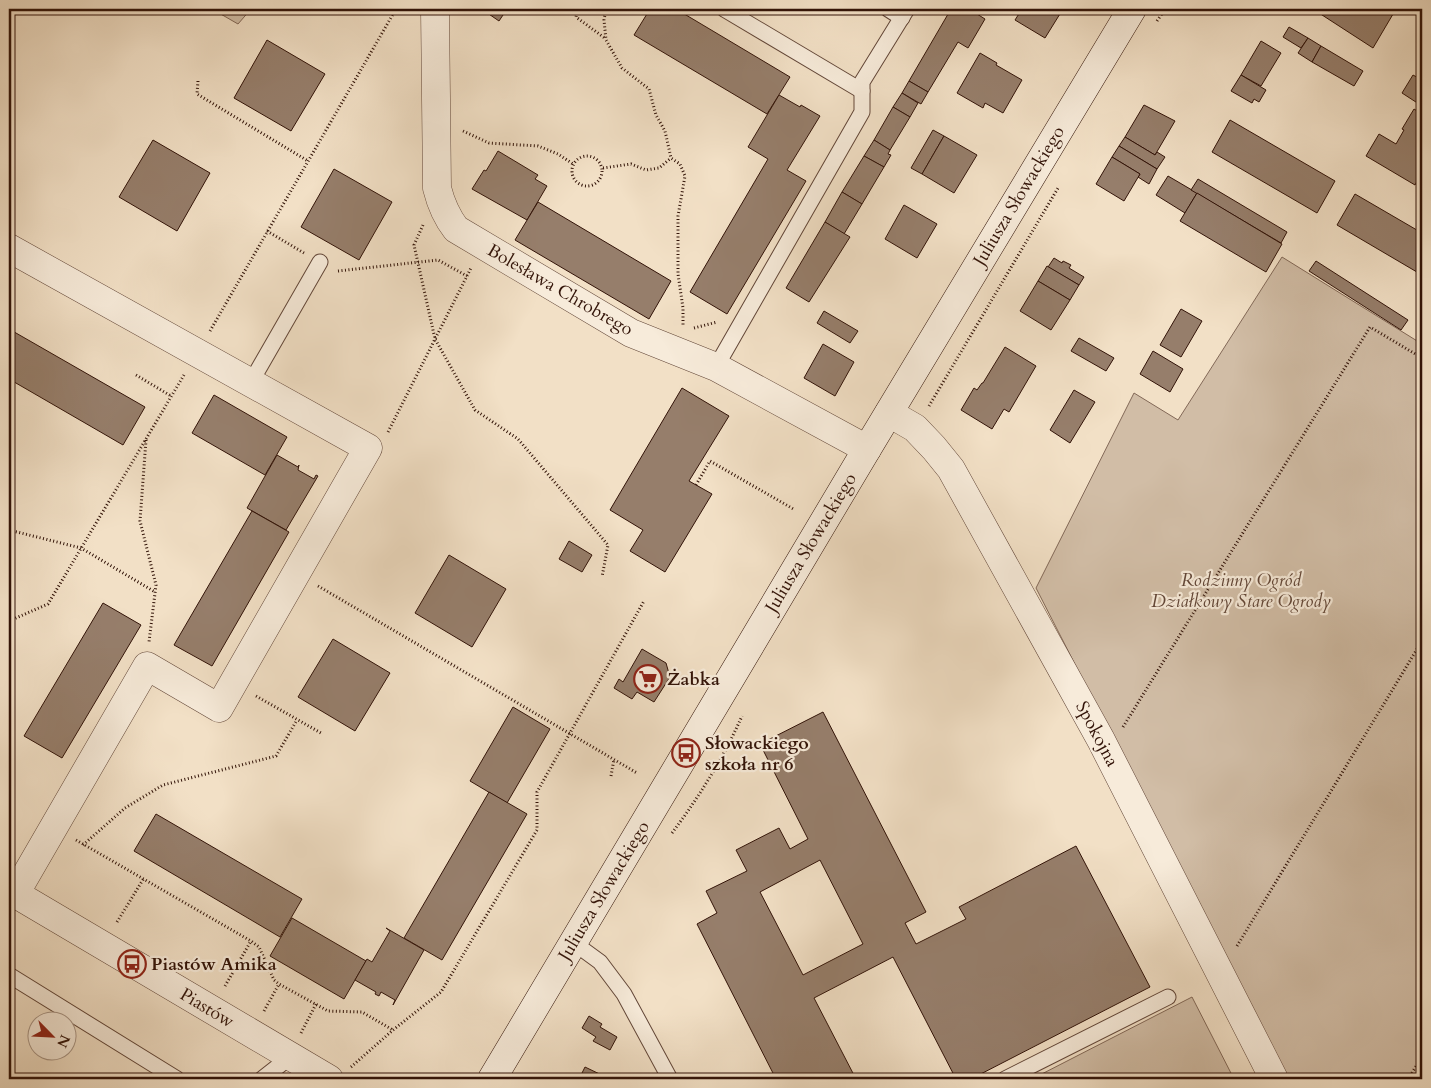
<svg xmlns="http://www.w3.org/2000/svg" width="1431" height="1088" font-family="Cardo,serif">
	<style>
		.green { fill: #d1bda6; stroke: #826857 }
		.building { fill: #967e6b; stroke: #321308; fill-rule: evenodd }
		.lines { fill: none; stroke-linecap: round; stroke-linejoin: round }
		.lane-casing { stroke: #624638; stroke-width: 17 }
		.street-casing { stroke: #624638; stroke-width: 29 }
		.secondary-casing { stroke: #321308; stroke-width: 29 }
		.path { stroke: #321308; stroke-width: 3; stroke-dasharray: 1 2.5; stroke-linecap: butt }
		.lane { stroke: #f7ebda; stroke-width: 15 }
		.street { stroke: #f7ebda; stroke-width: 28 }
		.secondary { stroke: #f7ebda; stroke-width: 28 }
		.labels { text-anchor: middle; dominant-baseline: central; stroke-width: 4.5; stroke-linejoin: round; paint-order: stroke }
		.street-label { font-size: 18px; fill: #321308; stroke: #f7ebda }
		.park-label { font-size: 18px; font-style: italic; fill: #624637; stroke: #f7ebda }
		.poi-label { font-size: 18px; font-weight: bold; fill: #321308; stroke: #f7ebda; text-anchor: start }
	</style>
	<rect width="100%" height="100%" fill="#f2e0c6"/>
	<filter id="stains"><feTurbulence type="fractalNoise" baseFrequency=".004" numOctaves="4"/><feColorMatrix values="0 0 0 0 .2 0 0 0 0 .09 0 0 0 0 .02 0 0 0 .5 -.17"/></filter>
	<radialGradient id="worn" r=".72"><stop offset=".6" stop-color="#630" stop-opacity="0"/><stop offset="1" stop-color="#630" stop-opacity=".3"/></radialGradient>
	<g class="green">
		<path d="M212 9H251L238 24Z"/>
		<path d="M1282 257 1422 344V1079H1287L1036 588 1134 393 1178 420Z"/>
		<path d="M1192 997 1234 1079H1032Z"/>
	</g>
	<g class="building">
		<path d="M484 9H507L499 21 483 10Z"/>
		<path d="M650 9H676L790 77 767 114 634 35Z"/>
		<path d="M951 9H969L985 19 968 48 958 42 928 92 909 81Z"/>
		<path d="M1022 9H1063L1045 38 1015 20Z"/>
		<path d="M1321 9H1396L1373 48 1319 13Z"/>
		<path d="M1289 27 1308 38 1301 48 1283 37Z"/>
		<path d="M1308 38 1321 46 1312 62 1298 53Z"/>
		<path d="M267 40 325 74 291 131 234 98Z"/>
		<path d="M1261 41 1281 53 1261 86 1241 75Z"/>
		<path d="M1321 46 1363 71 1354 86 1312 62Z"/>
		<path d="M980 53 997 63 996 65 1022 80 1003 113 985 103 983 108 957 93Z"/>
		<path d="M1241 75 1266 90 1259 102 1254 99 1252 103 1231 91Z"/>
		<path d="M1413 75 1422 80V106L1402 93Z"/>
		<path d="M909 81 928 92 921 104 902 93Z"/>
		<path d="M902 93 918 103 910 117 893 107Z"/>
		<path d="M779 95 800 107 801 105 820 116 787 170 806 181 727 314 690 292 768 159 748 147Z"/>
		<path d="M1144 105 1175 121 1155 155 1125 137Z"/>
		<path d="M893 107 910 117 890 150 874 140Z"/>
		<path d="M1414 109 1422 114V172L1415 185 1366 156 1379 134 1396 144 1404 130 1402 129Z"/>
		<path d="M1230 120 1335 181 1317 213 1212 152Z"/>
		<path d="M933 130 944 136 922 174 911 168Z"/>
		<path d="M944 136 977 155 954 193 922 174Z"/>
		<path d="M1125 137 1155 155 1157 152 1165 157 1157 169 1119 146Z"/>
		<path d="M153 140 210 173 177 231 119 197Z"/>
		<path d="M874 140 890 150 888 154 891 155 884 167 864 156Z"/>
		<path d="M1119 146 1157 169 1149 184 1138 177 1140 174 1112 157Z"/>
		<path d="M498 151 538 175 535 179 547 186 527 220 472 189 484 170 486 171Z"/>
		<path d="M864 156 884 167 862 204 842 192Z"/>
		<path d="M1112 157 1140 174 1124 201 1096 184Z"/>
		<path d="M334 169 392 202 359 260 301 227Z"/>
		<path d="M1168 176 1197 193 1185 213 1156 195Z"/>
		<path d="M1198 179 1287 232 1281 243 1191 190Z"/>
		<path d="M842 192 862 204 844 234 825 222Z"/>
		<path d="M1197 193 1282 244 1266 272 1180 221Z"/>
		<path d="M1355 194 1422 233V275L1337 225Z"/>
		<path d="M538 202 671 281 649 319 515 240Z"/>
		<path d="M904 205 937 224 917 258 885 239Z"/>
		<path d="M825 222 850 237 809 302 786 288Z"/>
		<path d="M1054 258 1062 263 1063 261 1071 265 1069 268 1084 277 1079 285 1048 267Z"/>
		<path d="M1316 261 1408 320 1401 330 1309 271Z"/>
		<path d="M1047 266 1079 285 1070 300 1038 281Z"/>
		<path d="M1038 281 1070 300 1051 330 1020 311Z"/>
		<path d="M1181 309 1202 321 1181 357 1160 345Z"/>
		<path d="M824 311 858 331 850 343 817 323Z"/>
		<path d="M9 329 145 407 123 445 9 379Z"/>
		<path d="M1079 338 1114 358 1106 371 1071 351Z"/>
		<path d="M823 344 854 362 835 396 804 378Z"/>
		<path d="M1005 347 1036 366 1009 412 1004 409 992 429 961 410 974 388 977 390 982 383H983Z"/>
		<path d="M1153 351 1183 369 1170 392 1140 374Z"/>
		<path d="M682 388 729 416 689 481 712 494 665 572 630 551 643 530 610 510Z"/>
		<path d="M1074 390 1095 402 1070 443 1050 430Z"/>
		<path d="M214 395 287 437 265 475 192 433Z"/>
		<path d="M277 455 298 467 299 465 298 470 314 479 316 475 318 476 286 530 247 508Z"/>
		<path d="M252 511 289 532 212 666 174 645Z"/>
		<path d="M569 541 592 555 582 572 559 559Z"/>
		<path d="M449 555 506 589 472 647 415 613Z"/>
		<path d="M103 603 141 625 62 758 24 736Z"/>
		<path d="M333 639 390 673 355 731 298 697Z"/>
		<path d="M642 649 666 663 670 677 654 702 637 692 632 699 614 688 619 679 623 682Z"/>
		<path d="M513 707 550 729 507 803 470 781Z"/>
		<path d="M823 712 926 912 905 923 916 944 966 919 959 907 1076 846 1150 987 971 1079H956L893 957 814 998 856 1079H776L697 924 717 913 706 891 747 871 736 850 779 828 790 849 808 839 760 744ZM820 860 863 944 803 975 760 892Z"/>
		<path d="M489 792 527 814 442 960 404 938Z"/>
		<path d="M156 814 302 899 280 937 134 851Z"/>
		<path d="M292 918 366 961 344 999 270 956Z"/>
		<path d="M386 928 424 950 393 1005 395 1000 381 992 379 996 375 994 376 992 355 980 367 959 372 962 390 931Z"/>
		<path d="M589 1016 602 1024 600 1027 617 1037 610 1050 593 1041 596 1037 582 1028Z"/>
		<path d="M585 1067 610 1079H579Z"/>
	</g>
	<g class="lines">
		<defs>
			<g id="lane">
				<path d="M724 9 862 91"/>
				<path d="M888 9 902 18"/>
				<path d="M716 367 862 112V82L907 9"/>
				<path d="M251 382 320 262"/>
				<path d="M574 943 600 962 624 994 670 1079"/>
				<path d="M9 975 177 1079"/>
				<path d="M262 1079 290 1057"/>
				<path d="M1005 1079 1168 997"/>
			</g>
			<g id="street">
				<path d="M435 9 437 188C441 204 446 216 456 229L631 333 716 367 867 449"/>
				<path d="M9 248 368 448 219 708 147 666 15 894"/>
				<path d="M889 413 915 428 934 448 951 469 1101 740 1274 1079"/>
				<path d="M9 890 329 1079"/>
			</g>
			<path id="secondary" d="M492 1079 867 449 1132 9"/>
		</defs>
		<use href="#lane" class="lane-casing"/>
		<use href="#street" class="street-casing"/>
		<use href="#secondary" class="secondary-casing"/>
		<g class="path">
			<path d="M578 9 576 17 606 39"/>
			<path d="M606 9 604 20 606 40 622 68 649 89 656 115 665 131 671 158 680 164 685 176 678 216V274L683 308V325"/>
			<path d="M1157 21 1165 9"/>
			<path d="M198 81 197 94 308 161"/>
			<path d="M463 131 489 143 538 146 558 154 573 164"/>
			<circle cx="587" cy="171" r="15"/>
			<path d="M603 168 631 164 646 170 659 168 671 158"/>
			<path d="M423 225 414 245 435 339 475 410 518 439 608 545 602 577"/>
			<path d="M267 231 304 253"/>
			<path d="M338 271 438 260 467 276"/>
			<path d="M694 328 717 322"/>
			<path d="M210 331 396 9"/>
			<path d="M136 375 171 396"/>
			<path d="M929 406 1058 188"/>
			<path d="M388 432 471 268"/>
			<path d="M146 440 140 521 156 585 149 642"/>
			<path d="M696 485 710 461 795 510"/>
			<path d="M9 530 81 548 155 592"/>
			<path d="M318 586 637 773"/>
			<path d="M9 621 48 604 184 375"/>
			<path d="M256 696 321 733"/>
			<path d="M1123 727 1370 327 1422 358"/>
			<path d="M611 776 614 759"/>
			<path d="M672 833C699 797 724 757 742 716"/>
			<path d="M76 840 251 941 259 947 274 980 279 984 328 1011 362 1012 393 1030"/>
			<path d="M83 845 125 808 163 785 276 756 297 720"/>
			<path d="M117 922 144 878"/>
			<path d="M1237 946 1422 641"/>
			<path d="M225 986 251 941"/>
			<path d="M264 1011 279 984"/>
			<path d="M301 1033 316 1004"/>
			<path d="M351 1067 393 1030 441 992 537 830V792L644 601"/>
			<path d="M1408 1079 1422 1057"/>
		</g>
		<use href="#lane" class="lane"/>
		<use href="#street" class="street"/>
		<use href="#secondary" class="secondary"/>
	</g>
	<defs>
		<symbol id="supermarket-ring" viewBox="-11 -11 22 22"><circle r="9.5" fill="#f7ebda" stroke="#8f2418" stroke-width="1.5"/><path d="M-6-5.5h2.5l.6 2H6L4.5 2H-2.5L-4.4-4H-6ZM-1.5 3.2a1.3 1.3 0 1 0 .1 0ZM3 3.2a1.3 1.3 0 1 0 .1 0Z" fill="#8f2418"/></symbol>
		<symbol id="bus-ring" viewBox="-11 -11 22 22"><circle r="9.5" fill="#f7ebda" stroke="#8f2418" stroke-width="1.5"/><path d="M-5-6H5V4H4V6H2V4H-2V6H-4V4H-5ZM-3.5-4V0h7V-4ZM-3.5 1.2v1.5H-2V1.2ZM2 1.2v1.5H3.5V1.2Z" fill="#8f2418"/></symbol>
	</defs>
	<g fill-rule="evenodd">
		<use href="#supermarket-ring" x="632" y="663" width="32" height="32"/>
		<use href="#bus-ring" x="670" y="737" width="32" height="32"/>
		<use href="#bus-ring" x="116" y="948" width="32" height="32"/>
	</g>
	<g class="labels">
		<g class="street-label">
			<text transform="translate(1019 196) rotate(-59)">Juliusza Słowackiego</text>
			<text transform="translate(560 290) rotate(30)">Bolesława Chrobrego</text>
			<text transform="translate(811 543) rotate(-59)">Juliusza Słowackiego</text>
			<text transform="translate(1097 734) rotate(62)">Spokojna</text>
			<text transform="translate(604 891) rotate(-59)">Juliusza Słowackiego</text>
			<text transform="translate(207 1008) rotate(31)">Piastów</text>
		</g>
		<g class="park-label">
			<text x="1241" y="580">Rodzinny Ogród<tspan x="1241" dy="21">Działkowy Stare Ogrody</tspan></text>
		</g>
		<g class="poi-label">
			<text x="667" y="679">Żabka</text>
			<text x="705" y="743">Słowackiego<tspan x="705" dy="21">szkoła nr 6</tspan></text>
			<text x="151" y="964">Piastów Amika</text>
		</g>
	</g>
	<rect width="1431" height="1088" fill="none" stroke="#f2e0c6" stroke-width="30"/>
	<rect x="10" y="10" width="1411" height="1068" fill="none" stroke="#321308" stroke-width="2.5"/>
	<rect x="15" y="15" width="1401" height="1058" fill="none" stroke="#321308"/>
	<g transform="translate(52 1036) rotate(114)"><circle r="24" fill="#f7ebda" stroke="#a89586"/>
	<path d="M0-4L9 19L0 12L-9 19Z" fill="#8f2418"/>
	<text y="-8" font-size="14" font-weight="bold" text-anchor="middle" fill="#321308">N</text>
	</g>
	<rect width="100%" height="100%" filter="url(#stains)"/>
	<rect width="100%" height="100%" fill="url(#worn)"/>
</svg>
